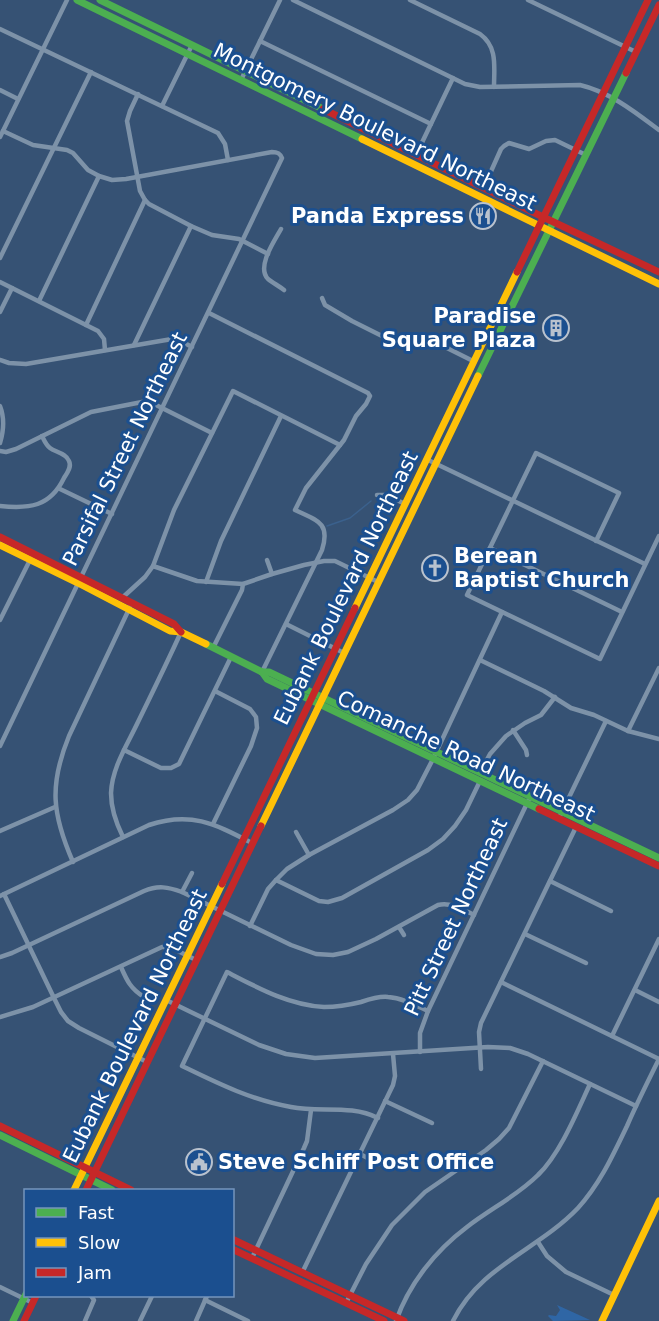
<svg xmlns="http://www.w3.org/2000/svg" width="659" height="1321" font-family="'DejaVu Sans',sans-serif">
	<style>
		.green { fill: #2f66a5 }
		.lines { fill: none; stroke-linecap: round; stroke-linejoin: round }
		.stream { stroke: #3b618d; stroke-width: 1.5 }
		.street { stroke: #7d92a8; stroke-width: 4.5 }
		.fast { stroke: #4caf50; stroke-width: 7 }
		.slow { stroke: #ffc107; stroke-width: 7 }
		.jam { stroke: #c62828; stroke-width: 7 }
		.labels { text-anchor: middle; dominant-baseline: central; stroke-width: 6; stroke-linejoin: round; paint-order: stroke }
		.street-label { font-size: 21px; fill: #fff; stroke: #1b4f8f }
		.poi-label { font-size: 21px; font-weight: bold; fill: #fff; stroke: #1b4f8f; text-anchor: end }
	</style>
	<rect width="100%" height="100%" fill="#365274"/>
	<path class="green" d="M557 1305 590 1320 553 1321 548 1316 549 1315 556 1316 560 1310Z"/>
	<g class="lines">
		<path class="stream" d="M327 526 350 518 371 501"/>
		<g class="street">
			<path d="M293 0 465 84 480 87 580 85C610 92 635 112 659 130"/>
			<path d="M410 0 480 34C498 47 494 67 494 87"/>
			<path d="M528 0 636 52"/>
			<path d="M0 29 218 133 225 144 228 160"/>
			<path d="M260 41 431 124"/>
			<path d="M241 80 280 0"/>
			<path d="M0 90 18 99"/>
			<path d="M138 94 130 111 127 121 140 191 145 200 149 204 191 226 212 235 239 239 268 254"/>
			<path d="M162 106 192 45"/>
			<path d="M0 137 67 0"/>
			<path d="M416 155 453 78"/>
			<path d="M484 187 501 149 504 146 509 143 529 149 546 141 555 140 586 155"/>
			<path d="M281 229C275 240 256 267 268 279 273 283 279 286 284 290"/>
			<path d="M0 258 91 72"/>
			<path d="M0 282 98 331 104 339 105 350"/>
			<path d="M322 298 325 305 352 321 398 344H413L424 341 437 343 473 361"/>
			<path d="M39 301 99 176"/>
			<path d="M0 312 12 288"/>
			<path d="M209 313 368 393 370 396 366 404 356 416 344 440 306 488 295 510C316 520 331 522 322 550L262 672"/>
			<path d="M86 325 145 200"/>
			<path d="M134 345 191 226"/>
			<path d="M0 360 9 363 26 364 172 339H177L192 347"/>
			<path d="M0 406C5 419 4 430 0 443"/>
			<path d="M0 451 6 452 16 449 91 412 142 402 154 404 212 433"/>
			<path d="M426 459 645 564"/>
			<path d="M60 489 112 514"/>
			<path d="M377 495H387L405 504"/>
			<path d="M0 506C29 509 50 507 64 478 67 473 72 467 69 461 66 453 55 452 50 448 46 445 44 440 42 436"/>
			<path d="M596 541 619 493 536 453 467 595 600 659 659 536"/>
			<path d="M490 548 622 612"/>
			<path d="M267 560 272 574"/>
			<path d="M153 566 197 581 243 584 272 574 304 565 324 561H335L378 582"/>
			<path d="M206 582 221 541 281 416"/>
			<path d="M122 598 145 577 153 566 174 510 233 391 340 445"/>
			<path d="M0 620 31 558"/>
			<path d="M286 624 344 653"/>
			<path d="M213 648 242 590 243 584"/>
			<path d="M480 660 544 691 571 708 594 715 628 731 659 739"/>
			<path d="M513 730 526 750 527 755"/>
			<path d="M628 731 659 668"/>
			<path d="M0 746 282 158C280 153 277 152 272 152L126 179 112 180 99 176 88 170 73 153 67 150 33 145 3 131"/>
			<path d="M124 750 161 768H171L179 764 231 657"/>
			<path d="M480 773 490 754 506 736 525 723 541 715 555 697"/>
			<path d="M559 818 606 721"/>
			<path d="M213 824 251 746 257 728 256 717 250 709 215 691"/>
			<path d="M0 831 55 807"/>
			<path d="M296 832 309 855"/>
			<path d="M123 837C116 823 111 809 111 793 112 768 127 745 137 724 152 693 167 663 181 632"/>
			<path d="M73 862C52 814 49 785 69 736L130 607"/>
			<path d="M276 880 319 901 328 902 342 898 428 850 443 839 455 826 466 810 480 781"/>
			<path d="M550 881 611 911"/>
			<path d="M182 892 192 873"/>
			<path d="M4 894 54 998 61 1012 68 1021 79 1028 147 1062"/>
			<path d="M0 896 149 825C191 811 215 824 252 843"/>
			<path d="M250 926 268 889 276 880 287 869 309 855 393 810 408 800 417 790 433 759 502 612"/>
			<path d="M399 927 404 935"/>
			<path d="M525 934 586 963"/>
			<path d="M0 957 12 953 144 891C158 885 168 887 182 892L291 945 316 954 333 955 348 952 376 939 438 905C451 902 462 909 474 915"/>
			<path d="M121 967C127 981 131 989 144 997"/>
			<path d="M501 982 659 1059"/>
			<path d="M635 990 659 1002"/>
			<path d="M166 1000 259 1045 286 1054 315 1058 488 1047 510 1048 528 1054 636 1106"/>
			<path d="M0 1017 33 1007 162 947H170L196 960"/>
			<path d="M612 1036 659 939"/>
			<path d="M420 1052V1033L428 1011 530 797"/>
			<path d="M481 1069 479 1032 481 1023 576 827"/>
			<path d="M385 1101 432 1123"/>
			<path d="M378 1118C350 1104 320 1113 291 1107 251 1100 217 1083 182 1066L227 972C258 988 289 1005 324 1007 336 1007 349 1005 361 1002 370 999 379 996 388 997 402 998 415 1005 428 1011"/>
			<path d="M360 1154 379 1164"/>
			<path d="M538 1242 547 1256 566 1272 614 1295"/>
			<path d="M252 1258 304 1148 307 1141 311 1110"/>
			<path d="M302 1273 393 1085 395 1076 393 1054"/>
			<path d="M0 1287 33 1303"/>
			<path d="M205 1300 248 1321"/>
			<path d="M346 1303 366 1264 392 1225 425 1192 486 1150 499 1139 509 1128 543 1061"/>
			<path d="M85 1321 94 1300 91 1296"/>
			<path d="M140 1321 152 1296"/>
			<path d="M196 1321 207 1296"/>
			<path d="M396 1321C409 1284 435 1251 467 1227 490 1209 517 1196 538 1175 560 1154 577 1112 590 1084"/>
			<path d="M453 1321C480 1266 538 1250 578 1208 600 1184 613 1155 627 1126 637 1103 648 1081 659 1059"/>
		</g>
		<g class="fast">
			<path d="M77 0 362 139"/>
			<path d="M100 0 323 109"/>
			<path d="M478 376 626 73"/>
			<path d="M206 644 262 672 267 679 539 809"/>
			<path d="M262 672H269L659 858"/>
			<path d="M0 1135 112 1190"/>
			<path d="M13 1321 26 1294"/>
		</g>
		<g class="slow">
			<path d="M362 139 659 284"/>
			<path d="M0 545 78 583 170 631 181 632 206 644"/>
			<path d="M355 608 517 272"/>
			<path d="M261 826 478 376"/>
			<path d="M74 1190 222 884"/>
			<path d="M602 1321 659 1201"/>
		</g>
		<g class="jam">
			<path d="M626 73 659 5"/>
			<path d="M323 109 543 217 659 272"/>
			<path d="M517 272 648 0"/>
			<path d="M0 537 174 624 181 632"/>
			<path d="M539 809 659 866"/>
			<path d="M222 884 355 608"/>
			<path d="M0 1126 131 1190"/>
			<path d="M86 1190 261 826"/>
			<path d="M232 1239 404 1321"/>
			<path d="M232 1249 384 1321"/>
			<path d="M24 1321 36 1296"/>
		</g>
	</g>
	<defs>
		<symbol id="restaurant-ring" viewBox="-11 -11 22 22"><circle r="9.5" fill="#1b4f8f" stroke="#b9c2ce" stroke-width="1.5"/><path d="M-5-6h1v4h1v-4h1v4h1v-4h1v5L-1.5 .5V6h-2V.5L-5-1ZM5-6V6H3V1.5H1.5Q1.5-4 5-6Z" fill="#b9c2ce"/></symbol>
		<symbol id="building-ring" viewBox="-11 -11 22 22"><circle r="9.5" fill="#1b4f8f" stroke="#b9c2ce" stroke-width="1.5"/><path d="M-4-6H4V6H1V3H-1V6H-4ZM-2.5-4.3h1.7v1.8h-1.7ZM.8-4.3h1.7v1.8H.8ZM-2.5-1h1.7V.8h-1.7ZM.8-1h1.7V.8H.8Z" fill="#b9c2ce"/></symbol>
		<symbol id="church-ring" viewBox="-11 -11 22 22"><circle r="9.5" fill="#1b4f8f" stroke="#b9c2ce" stroke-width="1.5"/><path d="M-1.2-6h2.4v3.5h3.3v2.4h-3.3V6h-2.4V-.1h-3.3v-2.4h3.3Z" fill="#b9c2ce"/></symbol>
		<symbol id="civic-ring" viewBox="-11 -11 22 22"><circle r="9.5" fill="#1b4f8f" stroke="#b9c2ce" stroke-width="1.5"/><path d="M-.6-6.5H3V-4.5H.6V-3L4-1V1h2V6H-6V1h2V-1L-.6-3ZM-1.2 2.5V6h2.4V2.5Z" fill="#b9c2ce"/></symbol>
	</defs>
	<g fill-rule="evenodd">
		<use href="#restaurant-ring" x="468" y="201" width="30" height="30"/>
		<use href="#building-ring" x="541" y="313" width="30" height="30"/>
		<use href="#church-ring" x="420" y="553" width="30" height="30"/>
		<use href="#civic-ring" x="184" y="1147" width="30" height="30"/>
	</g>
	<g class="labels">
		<g class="street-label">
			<text transform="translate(375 127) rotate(26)">Montgomery Boulevard Northeast</text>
			<text transform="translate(125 449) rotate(-64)">Parsifal Street Northeast</text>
			<text transform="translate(346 588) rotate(-64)">Eubank Boulevard Northeast</text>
			<text transform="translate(466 756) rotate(25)">Comanche Road Northeast</text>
			<text transform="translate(456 917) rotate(-65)">Pitt Street Northeast</text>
			<text transform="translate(135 1026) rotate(-64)">Eubank Boulevard Northeast</text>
		</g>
		<g class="poi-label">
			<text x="464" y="216">Panda Express</text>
			<text x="536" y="316">Paradise<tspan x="536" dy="24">Square Plaza</tspan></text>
			<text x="454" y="556" text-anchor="start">Berean<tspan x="454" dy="24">Baptist Church</tspan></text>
			<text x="218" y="1162" text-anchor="start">Steve Schiff Post Office</text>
		</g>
	</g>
	<rect x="24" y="1189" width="210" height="108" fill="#1b4f8f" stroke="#7695bc" stroke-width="1.5"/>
	<rect x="36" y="1208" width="30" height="9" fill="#4caf50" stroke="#7695bc" stroke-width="1.5"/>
	<text x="78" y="1219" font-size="18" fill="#ffffff">Fast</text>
	<rect x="36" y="1238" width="30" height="9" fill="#ffc107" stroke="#7695bc" stroke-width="1.5"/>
	<text x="78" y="1249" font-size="18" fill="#ffffff">Slow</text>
	<rect x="36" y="1268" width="30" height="9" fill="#c62828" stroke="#7695bc" stroke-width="1.5"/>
	<text x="78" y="1279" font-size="18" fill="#ffffff">Jam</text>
</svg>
